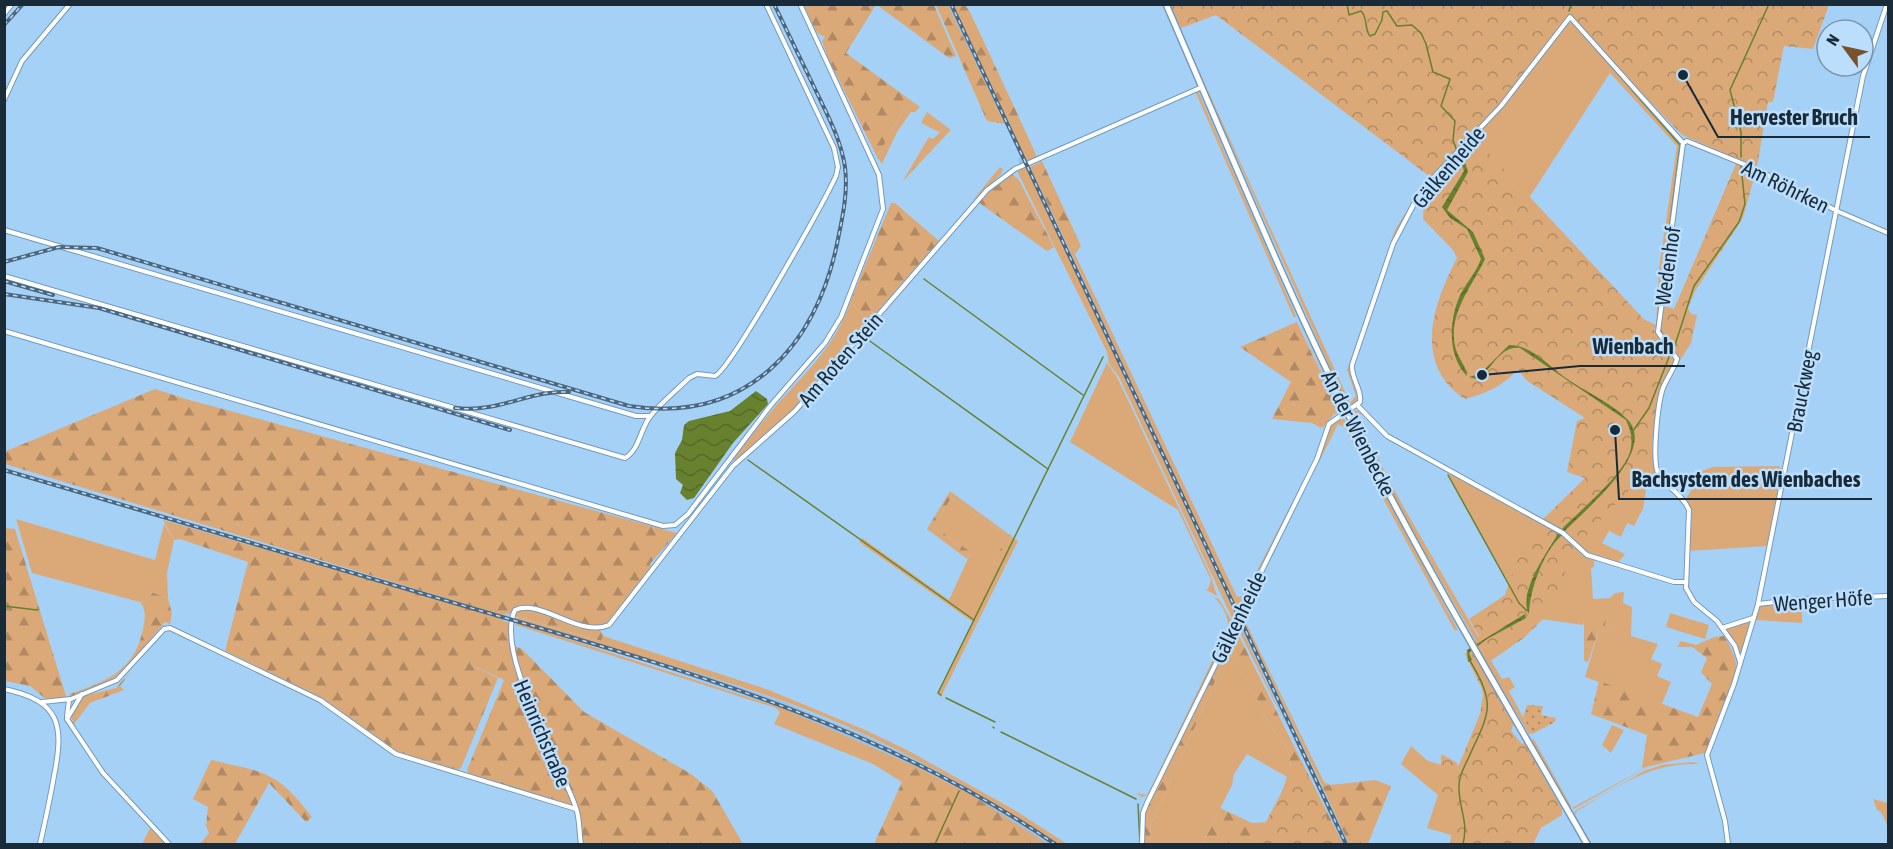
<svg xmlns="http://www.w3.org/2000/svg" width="1893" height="849" font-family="'Asap Condensed',sans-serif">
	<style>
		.built { fill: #93c4ed }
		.grass { fill: #dba978 }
		.forest { fill: url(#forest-firs) }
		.park { fill: url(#park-crowns); fill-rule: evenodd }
		.garden { fill: url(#garden-dots) }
		.water { fill: url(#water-waves) }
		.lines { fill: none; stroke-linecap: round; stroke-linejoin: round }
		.stream { stroke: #67812e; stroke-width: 1.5 }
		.street-casing { stroke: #719abd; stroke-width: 6 }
		.secondary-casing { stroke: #719abd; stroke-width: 8 }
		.street { stroke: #fff; stroke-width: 4 }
		.secondary { stroke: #fff; stroke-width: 5 }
		.rail-casing { stroke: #4c667d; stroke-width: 4 }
		.rail { stroke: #bbdefc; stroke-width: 1.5; stroke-dasharray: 4.5; stroke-linecap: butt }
		.labels { text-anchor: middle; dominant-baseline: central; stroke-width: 5; stroke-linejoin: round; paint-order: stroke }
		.street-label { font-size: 21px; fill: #192a38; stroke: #bbdefc }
		.leader { fill: none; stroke: #192a38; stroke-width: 2 }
		.callout-dot { fill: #192a38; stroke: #bbdefc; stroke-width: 2 }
		.callout-label { font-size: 22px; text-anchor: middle; font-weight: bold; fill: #192a38; stroke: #bbdefc; stroke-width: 5; stroke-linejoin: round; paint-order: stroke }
	</style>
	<defs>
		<pattern id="forest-firs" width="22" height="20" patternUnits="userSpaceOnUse" patternTransform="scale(1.5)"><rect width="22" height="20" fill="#dba978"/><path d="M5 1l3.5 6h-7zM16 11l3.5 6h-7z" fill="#b18a63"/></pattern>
		<pattern id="park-crowns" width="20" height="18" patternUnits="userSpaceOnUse" patternTransform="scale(1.5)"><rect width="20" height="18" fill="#dba978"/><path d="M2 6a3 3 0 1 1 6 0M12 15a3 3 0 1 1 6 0" fill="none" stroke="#b18a63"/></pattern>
		<pattern id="garden-dots" width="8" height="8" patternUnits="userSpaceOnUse" patternTransform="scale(1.5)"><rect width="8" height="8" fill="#dba978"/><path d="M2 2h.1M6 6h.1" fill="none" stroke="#b18a63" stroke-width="1.8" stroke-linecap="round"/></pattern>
		<pattern id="water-waves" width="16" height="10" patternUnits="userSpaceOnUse" patternTransform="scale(1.5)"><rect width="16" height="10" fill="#67812e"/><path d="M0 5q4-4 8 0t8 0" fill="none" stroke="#546a28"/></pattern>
	</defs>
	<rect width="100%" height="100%" fill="#a6d1f7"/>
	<g class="built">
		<path d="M948 5H953L1027 162 1020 165 1018 159 1021 157Z"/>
		<path d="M1029 165 1199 530 1349 844H1343L1243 632 1240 633 1237 627 1240 625 1026 167Z"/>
		<path d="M215 530 503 616 504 613 516 620 698 673 784 702 862 734 944 773 1057 844H1048L941 778 782 708 634 658 214 534Z"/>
	</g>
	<g class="grass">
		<path d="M1169 5 1350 403 1356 396 1347 370 1395 230 1428 176 1431 178 1411 207 1390 247 1352 359 1350 372 1359 399 1350 407 1347 406Z"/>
		<path d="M1573 22 1682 146 1657 328 1654 329 1639 317 1656 325 1659 269 1677 146 1610 73 1529 198 1462 152 1568 23Z"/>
		<path d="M1195 91H1198L1296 316 1294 318Z"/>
		<path d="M913 102 920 107 915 112H911L897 132 882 164 877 157 902 112Z"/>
		<path d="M927 112 951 130 947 134 946 128 939 132 921 123Z"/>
		<path d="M1010 125 1023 126 1037 157 1027 162Z"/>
		<path d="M1000 167 1003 169 1001 174 972 201Z"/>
		<path d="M1026 167 1236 616 1232 618 1119 377 1109 364 1107 352 1017 171Z"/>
		<path d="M1070 251 1075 254 1237 597 1244 596 1305 477 1238 612Z"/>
		<path d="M850 302 869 321 791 413 734 461 733 459C746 442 760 425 774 408 803 375 837 345 850 302Z"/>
		<path d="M1298 321 1340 411 1333 415 1322 429 1324 421 1337 408Z"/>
		<path d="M1107 363 1117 377 1210 574 1217 596 1205 589H1208L1211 580 1178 510 1070 442Z"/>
		<path d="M1355 410C1363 412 1383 435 1395 442 1383 437 1365 413 1357 413L1355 415 1403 506 1479 638 1477 643 1394 499 1352 416Z"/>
		<path d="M1343 417 1458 630 1455 631 1344 427 1338 424 1312 476 1328 427Z"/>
		<path d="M1345 417 1347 418 1467 639 1385 495Z"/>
		<path d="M1657 418 1652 440 1655 475 1644 488 1646 490 1643 509 1634 526 1627 523 1621 537 1609 531 1602 543 1625 554 1619 562 1588 554 1575 542Z"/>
		<path d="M1779 466 1783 470 1767 546 1688 551 1692 513 1686 499 1702 471 1713 467Z"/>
		<path d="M1451 473 1550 529 1521 605 1448 475Z"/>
		<path d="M1309 476 1251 599 1246 623 1324 782 1331 785 1322 786 1241 617Z"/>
		<path d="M951 498 1007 536 994 562 1005 567 941 697 938 695 973 622 859 542 862 538 949 600 971 552 934 527Z"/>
		<path d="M16 519 155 560 164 524 174 540 167 573 168 598 151 592 145 601 140 602 32 573Z"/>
		<path d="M1571 543 1582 554 1594 559V567L1591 568 1593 599 1610 598 1615 593 1624 592 1623 603 1632 607 1631 636 1658 644 1651 659 1662 664 1657 676 1671 682 1662 704 1585 677 1599 630 1618 633 1605 626 1606 620 1584 622 1583 625 1541 619 1490 659 1502 679 1509 677 1515 687 1509 691 1532 734H1529L1479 650Z"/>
		<path d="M1213 597 1219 599 1233 623 1150 794 1142 797 1136 793 1147 795 1152 786 1228 628C1229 618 1222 603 1213 597Z"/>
		<path d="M1802 601V623L1755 620 1759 606Z"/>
		<path d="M1670 613 1709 625 1705 639 1666 627Z"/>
		<path d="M517 617 600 641 603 636 769 690 865 730 907 750 1013 809 1067 844H1057C971 787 881 736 783 701 695 670 605 647 516 620Z"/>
		<path d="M1750 620 1741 653 1724 630Z"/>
		<path d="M516 622 782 708 917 767 902 782 873 764 774 724 780 712 776 708 516 625Z"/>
		<path d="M1237 627 1240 633 1243 632 1288 729Z"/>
		<path d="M1231 646 1271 728 1287 748 1291 766 1289 778 1247 754 1234 774 1232 785 1202 844H1150L1151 824Z"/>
		<path d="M1612 725 1624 730 1611 753 1602 745Z"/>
		<path d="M1533 738 1572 808 1654 763 1574 809 1567 805 1532 742Z"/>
		<path d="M1411 746 1428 761 1461 770 1465 827 1451 835 1427 828 1438 795 1401 764Z"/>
		<path d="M1692 762 1700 764C1650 762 1619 786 1577 811L1575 815 1592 844H1590L1574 816 1575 811 1644 771 1662 765Z"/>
		<path d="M1873 799 1888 803V827L1881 812 1877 810Z"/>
		<path d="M150 828 166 844H142Z"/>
	</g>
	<g class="forest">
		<path d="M804 5H876L846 53 913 102 902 112 877 157 828 58 822 41 825 37 817 33Z"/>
		<path d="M877 5H934L956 56 949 58Z"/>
		<path d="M936 5H948L1005 124 987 121Z"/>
		<path d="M953 5H965L970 12 1023 126 1010 125Z"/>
		<path d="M944 128H947V134L902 182 929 137 933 139Z"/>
		<path d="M1042 161 1081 246 1075 254 1070 251 1030 167Z"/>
		<path d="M1011 173 1019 180 1054 247 1047 251 978 202Z"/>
		<path d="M891 203H895L939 241 869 321 850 302Z"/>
		<path d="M1297 322 1337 408 1321 428 1312 423 1272 419 1291 382 1240 347Z"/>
		<path d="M155 389 186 399 677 533 650 564 651 567 606 625 599 628 603 636 601 641 505 613 504 616 5 464 4 452Z"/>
		<path d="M950 491 1018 541 1005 567 994 562 1007 536 951 498 934 527 971 552 967 559 927 529Z"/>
		<path d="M163 520 503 618V621L510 623 512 645 522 649 584 712 691 774 713 792 743 844H583L578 807 469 774 467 770 504 680 459 659 498 678 461 768 457 770 398 752 322 698 225 651 248 562 180 539 174 540Z"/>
		<path d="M5 528 15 529 66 696 63 699 47 700 30 686 5 681Z"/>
		<path d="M151 592 168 598 172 614 170 624 165 622 124 670 106 684 70 697 69 694C106 682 135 670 143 629 145 619 147 610 140 602L145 601Z"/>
		<path d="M1606 620 1605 626 1621 634 1599 630 1588 662 1584 661V621Z"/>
		<path d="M1235 628 1343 844H1202L1220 808 1252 823 1271 822 1291 766 1287 748 1271 728 1231 646 1151 824 1150 844H1143L1144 813 1149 802Z"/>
		<path d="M1724 636C1729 645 1734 652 1736 663 1738 685 1714 731 1705 753L1642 768 1647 735 1591 714 1599 681 1698 717 1712 684 1701 672 1707 658 1692 647H1677L1681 641 1696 645 1714 637Z"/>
		<path d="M131 671 120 686 124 690 90 703 74 724 71 717 83 696 116 688Z"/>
		<path d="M211 760C266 773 276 770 312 817L306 822 269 783 235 844H200L209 833 206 826 208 807 193 799Z"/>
		<path d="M917 767 973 796 1048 844H874L902 782Z"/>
		<path d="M1375 780 1391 786 1368 844H1349L1322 786Z"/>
	</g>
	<g class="park">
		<path d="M1169 5H1829L1813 49 1784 46 1773 102H1768L1757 167 1743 218 1695 291 1688 308 1691 314 1697 315 1691 343 1678 364 1674 363 1660 391 1659 415 1652 440 1653 458 1635 483 1576 547 1547 615 1525 637 1482 667 1514 723 1511 731 1522 744 1525 743 1562 809V815L1541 828 1533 844H1450L1454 808 1441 797V757L1442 754 1457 763 1458 767 1480 714 1483 695 1482 689 1465 654 1479 636 1469 619 1505 595 1517 559 1540 522 1585 478 1567 472 1577 421 1585 418 1526 380 1518 369C1503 386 1487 393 1465 399 1412 364 1433 304 1457 258L1453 250 1423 219 1424 199 1437 182 1216 15 1181 28ZM1569 17 1682 135 1738 159 1674 309 1664 306 1659 332 1655 331 1471 134 1508 98Z"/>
		<path d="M1302 764 1338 844H1254L1295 767Z"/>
	</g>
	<path class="garden" d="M1527 705 1543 706 1541 715 1556 718 1555 722 1532 734 1523 717Z"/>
	<g class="water">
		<path d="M1462 152 1468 172 1447 210 1473 232 1485 259C1473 285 1448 313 1455 346 1457 357 1467 367 1467 376 1448 357 1449 324 1458 300 1464 285 1476 273 1481 259L1467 229 1450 218 1442 207 1464 171 1459 155Z"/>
		<path d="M1509 345C1533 345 1551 369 1570 381 1587 392 1614 405 1627 419 1659 451 1583 511 1564 532L1561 530C1577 513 1629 471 1631 447 1633 437 1630 429 1626 420L1520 348C1499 345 1492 371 1476 379L1469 377 1480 374Z"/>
		<path d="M756 391 767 399 768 404 733 443 694 498 687 500 680 493 683 485 676 479 675 453 682 440 684 425 689 421 730 411Z"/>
		<path d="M1559 532 1562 535C1543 552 1530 589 1529 614 1517 593 1548 551 1559 532Z"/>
		<path d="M1525 614 1526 618 1487 639 1469 653 1472 660 1468 662 1467 650Z"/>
	</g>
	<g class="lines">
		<g class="stream">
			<path d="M1347 4 1349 15 1361 11C1368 17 1364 29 1370 36L1375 34 1382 20 1383 12 1387 11 1397 26 1412 25 1421 33 1426 44 1433 72 1450 79 1441 106 1455 121 1453 140 1457 151"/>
			<path d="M1569 11 1571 4"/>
			<path d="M1577 27 1680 145 1657 326"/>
			<path d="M1741 157V132L1730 90 1769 4"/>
			<path d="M924 279 1083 395"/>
			<path d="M1656 332 1667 348"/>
			<path d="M867 339 1048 469"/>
			<path d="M1674 348 1694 286 1739 222 1745 204 1741 166"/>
			<path d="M1633 431 1649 408 1671 352"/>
			<path d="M748 460 974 620"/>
			<path d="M1448 475 1519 603 1527 611"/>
			<path d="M4 606 37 610"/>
			<path d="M941 695 938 693 1103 357"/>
			<path d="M946 698 995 722"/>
			<path d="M993 727 994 728"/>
			<path d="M1001 732 1136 799"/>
			<path d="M1138 804 1140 844"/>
			<path d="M935 844 959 791"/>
			<path d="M1463 844C1469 820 1458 808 1459 785 1459 776 1464 767 1468 759 1488 714 1498 706 1470 661"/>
		</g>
		<defs>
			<g id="street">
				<path d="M4 14 12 4"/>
				<path d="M4 100 22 61 70 4"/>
				<path d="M1683 143 1687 141 1756 169 1837 211 1888 233"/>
				<path d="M4 230 636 416H649"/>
				<path d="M4 276 625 458C639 450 640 431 649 418 660 403 676 391 689 378L697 374 715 376C731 369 824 202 836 176L838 167 834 148 766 4"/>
				<path d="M4 331 663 526 675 525 688 514 771 405 825 343 841 317 883 209 879 175 800 4"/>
				<path d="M1358 406 1387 436 1563 533 1587 555 1674 582H1685"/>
				<path d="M1758 604 1802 599 1888 596"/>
				<path d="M1722 628 1753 618"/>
				<path d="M4 689C61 701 64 725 54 776 50 799 45 822 40 844"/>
				<path d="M42 702 71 699 117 680 164 629 170 628 320 700 396 754 576 809"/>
				<path d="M67 716 69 700"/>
				<path d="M67 719 103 773 169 844"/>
				<path d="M67 719 82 694"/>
				<path d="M581 844C579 833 580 819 576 808 561 763 494 653 515 610 541 598 579 638 609 625L733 466 795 411 987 190 1015 169 1202 87"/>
				<path d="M1142 844 1143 813 1147 803 1317 459 1329 424 1360 402C1362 389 1351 379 1352 365L1393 244 1416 200 1432 179 1501 106 1570 17 1683 143 1658 332 1677 359C1674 369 1667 378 1663 388 1658 402 1651 463 1659 475 1668 488 1683 495 1689 510L1686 588 1694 602 1717 621 1735 646 1740 662"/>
				<path d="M1728 844 1725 821 1707 755 1734 684 1758 604 1863 76 1887 4"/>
			</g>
			<path id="secondary" d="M1166 4C1229 149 1288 295 1359 436 1429 575 1510 709 1587 844"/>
		</defs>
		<use href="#street" class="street-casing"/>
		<use href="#secondary" class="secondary-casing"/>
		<use href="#street" class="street"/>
		<use href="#secondary" class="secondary"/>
		<defs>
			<g id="rail">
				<path d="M951 4 1346 844"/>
				<path d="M4 25 23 4"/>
				<path d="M4 262 59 247 97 248 629 406C745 424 817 348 838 239 843 215 848 192 845 167 841 140 828 116 816 91 802 62 788 33 774 4"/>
				<path d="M4 281 53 295"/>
				<path d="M4 294 99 308 510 430"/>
				<path d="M455 408C501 413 528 390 569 392"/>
				<path d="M4 470C165 517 325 565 485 612 687 671 879 724 1055 844"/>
			</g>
		</defs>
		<use href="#rail" class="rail-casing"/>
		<use href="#rail" class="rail"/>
	</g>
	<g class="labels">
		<g class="street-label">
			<text transform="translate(1448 167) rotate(-50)">Gälkenheide</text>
			<text transform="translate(1786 186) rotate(26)">Am Röhrken</text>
			<text transform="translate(1667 266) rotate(-82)">Wedenhof</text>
			<text transform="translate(840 359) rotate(-49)">Am Roten Stein</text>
			<text transform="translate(1801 391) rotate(-79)">Brauckweg</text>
			<text transform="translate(1359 433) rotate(63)">An der Wienbecke</text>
			<text transform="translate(1823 600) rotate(-4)">Wenger Höfe</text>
			<text transform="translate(1238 617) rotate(-64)">Gälkenheide</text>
			<text transform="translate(543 733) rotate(67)">Heinrichstraße</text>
		</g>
	</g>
	<path class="leader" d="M1683 75L1718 137H1870M1482 375L1580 366H1685M1615 430L1619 499H1872"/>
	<g class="callout-dot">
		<circle cx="1683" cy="75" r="6"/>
		<circle cx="1482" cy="375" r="6"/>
		<circle cx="1615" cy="430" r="6"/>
	</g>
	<g class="callout-label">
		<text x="1794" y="125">Hervester Bruch</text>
		<text x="1633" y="354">Wienbach</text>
		<text x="1746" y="487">Bachsystem des Wienbaches</text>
	</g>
	<rect width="1893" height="849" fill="none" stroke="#192a38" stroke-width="12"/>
	<g transform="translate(1845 48) rotate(303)"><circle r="28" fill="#bbdefc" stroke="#7a96ae" stroke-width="1.5"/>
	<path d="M0-4.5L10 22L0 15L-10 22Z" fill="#77522d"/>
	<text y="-9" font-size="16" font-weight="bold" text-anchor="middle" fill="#192a38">N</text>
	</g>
</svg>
